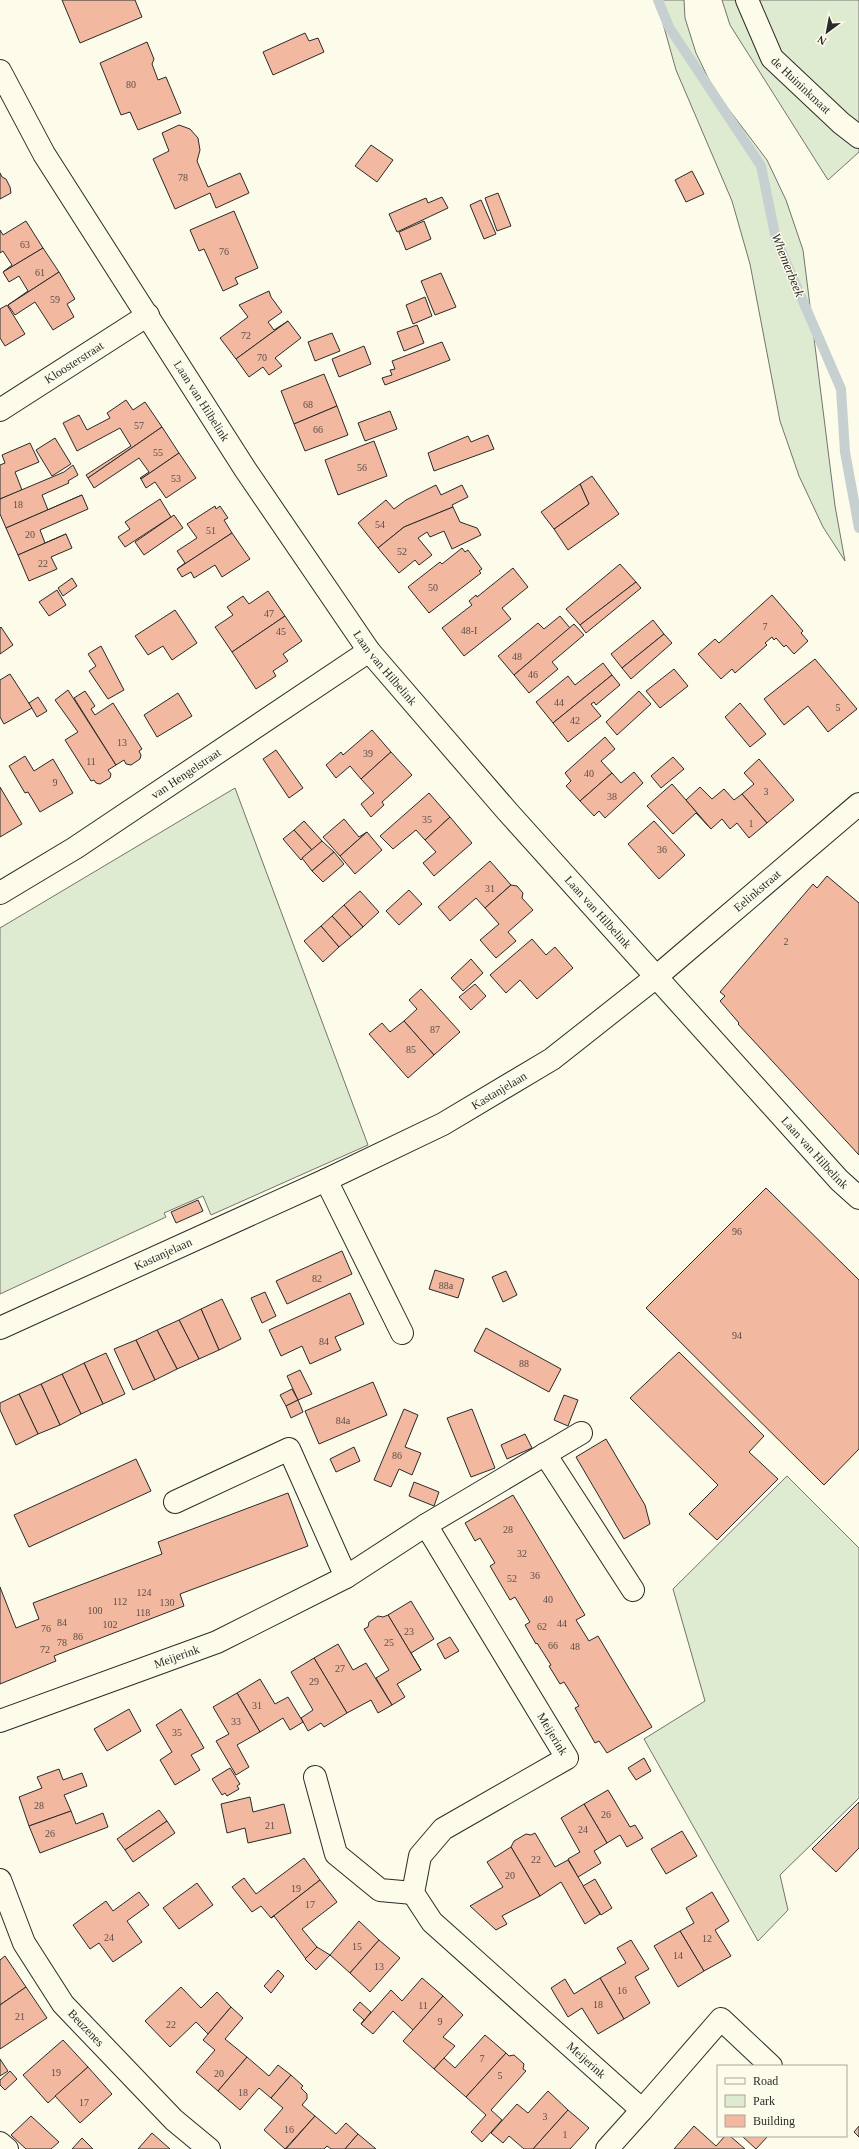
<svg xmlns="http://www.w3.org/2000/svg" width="859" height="2149" font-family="Georgia,serif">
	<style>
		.green { fill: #deebd1; stroke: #74746e }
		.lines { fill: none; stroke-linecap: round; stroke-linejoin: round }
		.stream { stroke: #c7d0d0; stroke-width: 10 }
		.building { fill: #f2b8a0; stroke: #2b2b2b }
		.minor-casing { stroke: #2b2b2b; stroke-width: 24 }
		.minor { stroke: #fdfbea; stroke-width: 22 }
		.labels { text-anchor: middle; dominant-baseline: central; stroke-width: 3; stroke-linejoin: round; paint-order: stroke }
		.number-label { font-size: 10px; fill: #5d4e48 }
		.street-label { font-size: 12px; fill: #2b2b2b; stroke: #fdfbea }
		.water-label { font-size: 13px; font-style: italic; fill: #2b2b2b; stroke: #fdfbea }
	</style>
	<rect width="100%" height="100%" fill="#fdfbea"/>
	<g class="green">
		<path d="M662 0H684L685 18 696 53 714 90 767 160 786 200 803 250 835 506 845 561 823 527 799 476 780 421 750 264 732 201 676 70 662 20Z"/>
		<path d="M722 0H859V152L828 180 730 25Z"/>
		<path d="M235 788 368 1145 211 1215 203 1196 164 1213 166 1217 0 1294V928Z"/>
		<path d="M787 1476 859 1548V1798L780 1875 788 1910 758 1941 644 1739 705 1701 673 1589Z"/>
	</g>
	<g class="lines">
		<path class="stream" d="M658 0 669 27 761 166 776 239 841 389 845 452 859 528"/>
	</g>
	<g class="building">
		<path d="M62 0H135L142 17 80 43Z"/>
		<path d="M305 33 309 41 318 38 324 52 273 75 263 52Z"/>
		<path d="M147 42 154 59 152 64 158 80 166 77 181 113 138 130 130 112 121 115 100 63Z"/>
		<path d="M179 125 190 129 198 138 200 150 197 161 208 187 240 173 249 193 216 208 210 193 175 209 153 159 169 151 162 133Z"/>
		<path d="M371 145 393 160 377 182 355 166Z"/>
		<path d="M692 171 704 194 686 202 675 180Z"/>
		<path d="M0 173 2 177 6 179 10 187 11 193 0 199Z"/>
		<path d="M498 193 511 226 497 231 485 198Z"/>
		<path d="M442 197 448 208 397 232 389 214 426 198 428 203Z"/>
		<path d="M481 200 496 234 484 239 470 205Z"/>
		<path d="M234 211 258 268 235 278 238 284 223 291 204 249 199 251 190 230Z"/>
		<path d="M26 221 43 248 3 272 12 265 3 251 0 253V230L3 235Z"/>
		<path d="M424 221 431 239 406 250 399 232Z"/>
		<path d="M43 248 59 272 8 305 28 291 19 276 9 282 3 272Z"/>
		<path d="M59 272 75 299 67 304 74 317 53 330 35 302 15 315 8 305Z"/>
		<path d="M441 273 456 307 435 315 421 281Z"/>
		<path d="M269 291 271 297 282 312 268 322 274 330 288 321 236 359 220 338 248 317 239 305Z"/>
		<path d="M425 297 432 316 413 324 406 305Z"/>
		<path d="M7 305 25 334 5 346 0 338V309Z"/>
		<path d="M288 321 301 338 275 358 282 366 269 375 263 367 249 377 236 359Z"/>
		<path d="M417 325 424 343 404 351 397 332Z"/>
		<path d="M332 333 340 351 315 361 308 342Z"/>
		<path d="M442 342 450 360 385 385 382 378 392 375 390 370 395 369 392 361Z"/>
		<path d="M364 346 371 364 339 377 332 359Z"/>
		<path d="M324 374 337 406 294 424 281 391Z"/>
		<path d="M126 400 133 410 145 402 162 427 88 478 86 475 131 446 120 428 77 451 63 423 79 415 87 430 110 418 107 413Z"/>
		<path d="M337 406 348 435 305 451 294 424Z"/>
		<path d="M390 411 397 429 365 441 358 423Z"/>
		<path d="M162 427 179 453 141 479 140 478 149 472 139 458 94 488 88 478Z"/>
		<path d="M488 435 494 449 434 471 428 453 468 436 471 442Z"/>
		<path d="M55 438 71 464 52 476 36 450Z"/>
		<path d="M374 441 387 476 338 495 325 460Z"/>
		<path d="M30 443 39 462 15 472 22 490 0 499V465L5 463 2 455Z"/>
		<path d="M179 453 196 478 166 498 155 482 146 488 141 479Z"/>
		<path d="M73 465 78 475 68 481 69 483 42 495 48 510 82 495 6 528 0 514V499L64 472Z"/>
		<path d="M592 476 619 514 568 550 554 529 589 504 580 484Z"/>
		<path d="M580 484 589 504 554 529 541 512Z"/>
		<path d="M436 485 441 495 462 485 468 497 452 505 453 507 404 527 378 548 358 523 386 500 394 509 406 500Z"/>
		<path d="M82 495 88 509 40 530 45 543 66 534 18 555 6 528Z"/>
		<path d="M160 499 171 517 125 547 118 537 130 529 125 522Z"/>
		<path d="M215 506 216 509 220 506 228 518 224 520 232 533 177 569 185 563 177 551 197 538 187 524Z"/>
		<path d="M453 507 460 522 477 528 481 535 452 549 444 531 430 537 427 532 418 538 432 555 419 565 415 560 399 573 378 548 404 527Z"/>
		<path d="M174 515 183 528 144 555 135 542Z"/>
		<path d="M232 533 250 559 222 577 215 565 194 578 191 572 182 577 177 569Z"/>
		<path d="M66 534 72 548 51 557 57 569 29 581 18 555Z"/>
		<path d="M462 548 465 552 468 550 482 569 479 571 481 573 429 613 408 587 440 562 442 564Z"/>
		<path d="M620 564 636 582 580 625 566 609Z"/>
		<path d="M513 568 528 587 502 608 511 619 464 656 442 628 472 605 469 601 476 595 477 597Z"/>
		<path d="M72 578 77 586 63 596 58 588Z"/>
		<path d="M636 582 641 588 586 633 580 625Z"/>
		<path d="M57 590 66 605 49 616 39 602Z"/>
		<path d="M268 591 285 616 232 652 215 627 233 615 227 607 243 596 249 604Z"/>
		<path d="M772 595 803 631 801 633 808 641 794 654 786 645 784 647 776 638 774 640 772 637 765 643 767 645 735 673 732 669 721 679 698 654 715 639 719 643Z"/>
		<path d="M175 610 197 643 172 660 163 646 148 655 135 636Z"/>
		<path d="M285 616 302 641 283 654 288 661 273 671 276 676 256 689 232 652Z"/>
		<path d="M560 616 570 628 514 675 498 656 538 623 544 629Z"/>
		<path d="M653 620 664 634 622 668 611 654Z"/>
		<path d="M574 624 584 635 552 662 558 669 529 693 514 675Z"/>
		<path d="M1 627 13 645 0 654V628Z"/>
		<path d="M664 634 672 643 631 679 622 668Z"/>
		<path d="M101 646 124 690 108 699 89 671 96 666 88 654Z"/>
		<path d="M815 659 857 709 828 732 808 706 784 725 764 699Z"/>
		<path d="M603 663 612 675 553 723 536 702 568 676 575 685Z"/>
		<path d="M674 669 688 686 660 708 646 691Z"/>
		<path d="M10 674 32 708 4 724 0 717V680Z"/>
		<path d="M612 675 620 685 596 705 594 702 591 704 601 716 568 742 553 723Z"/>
		<path d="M68 690 116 765 108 770 111 774 110 778 100 784 96 783 94 780 91 781 65 740 78 732 55 700Z"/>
		<path d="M85 691 95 706 91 709 95 715 113 703 142 749 139 751 141 755 140 759 131 765 126 764 124 760 116 765 74 698Z"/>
		<path d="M639 691 651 704 617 735 606 722Z"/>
		<path d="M178 693 192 716 157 737 144 715Z"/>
		<path d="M38 697 47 711 37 717 29 703Z"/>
		<path d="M740 703 766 734 750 747 725 717Z"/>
		<path d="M372 730 391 752 361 779 350 766 336 778 326 765 341 752 343 755Z"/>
		<path d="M605 737 615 749 601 761 612 773 580 801 566 786 571 781 565 773Z"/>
		<path d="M276 750 303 788 289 798 263 759Z"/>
		<path d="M391 752 412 775 382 802 384 805 371 817 361 804 374 793 361 779Z"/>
		<path d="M25 756 34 771 53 759 73 793 40 812 28 792 25 793 9 766Z"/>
		<path d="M673 757 684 769 661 788 651 776Z"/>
		<path d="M759 759 794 800 767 823 742 794 754 784 744 773Z"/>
		<path d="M634 772 643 783 605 818 599 811 594 816 580 801 612 773 621 783Z"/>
		<path d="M672 784 686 800 711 829 696 813 673 834 647 806Z"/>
		<path d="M0 787 22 824 0 837Z"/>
		<path d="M700 787 712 799 724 789 734 800 742 794 767 823 749 838 737 823 730 829 722 819 711 829 686 800Z"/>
		<path d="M429 793 450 817 425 840 416 830 393 849 380 836Z"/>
		<path d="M450 817 472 843 434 876 423 863 436 852 425 840Z"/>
		<path d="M344 819 359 837 367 832 340 856 323 837Z"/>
		<path d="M304 821 322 841 312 850 294 830Z"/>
		<path d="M654 821 685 855 659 879 628 844Z"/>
		<path d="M294 830 312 850 301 860 283 839Z"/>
		<path d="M367 832 382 850 355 874 340 856Z"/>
		<path d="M322 841 334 852 312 871 302 858Z"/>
		<path d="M334 852 344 864 323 882 312 871Z"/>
		<path d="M490 861 511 885 485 908 476 898 450 921 438 907Z"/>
		<path d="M827 876 859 903V1155L738 1024 739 1023 720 1001 725 996 720 992 813 884 817 888Z"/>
		<path d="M511 885 517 886 523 893 522 898 533 910 508 932 516 941 496 958 480 940 499 924 485 908Z"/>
		<path d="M409 890 422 904 399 925 386 911Z"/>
		<path d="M360 891 379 912 363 927 344 905Z"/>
		<path d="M344 905 363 927 351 937 332 916Z"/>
		<path d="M332 916 351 937 339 947 321 926Z"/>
		<path d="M321 926 339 947 323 962 304 941Z"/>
		<path d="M532 939 546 955 555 947 573 968 537 999 520 980 506 993 490 975Z"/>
		<path d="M471 959 483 973 463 991 451 978Z"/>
		<path d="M475 984 486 996 471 1010 459 997Z"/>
		<path d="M421 989 460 1032 434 1055 404 1021 417 1009 409 1000Z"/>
		<path d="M404 1021 434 1055 408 1078 369 1034 382 1023 390 1032Z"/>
		<path d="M766 1188 859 1280V1449L824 1485 646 1308Z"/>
		<path d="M198 1200 203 1211 176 1223 171 1212Z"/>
		<path d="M342 1251 352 1274 287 1304 276 1281Z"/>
		<path d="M435 1270 464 1279 458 1298 429 1289Z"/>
		<path d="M506 1271 517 1295 503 1302 492 1277Z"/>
		<path d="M265 1292 276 1316 262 1323 251 1298Z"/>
		<path d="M350 1293 364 1324 335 1337 341 1350 310 1364 302 1346 281 1356 269 1330Z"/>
		<path d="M222 1299 241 1339 219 1350 201 1309Z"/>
		<path d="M201 1309 219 1350 199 1359 179 1320Z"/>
		<path d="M179 1320 199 1359 177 1369 157 1330Z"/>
		<path d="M486 1328 561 1369 549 1392 474 1351Z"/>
		<path d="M157 1330 177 1369 155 1380 136 1340Z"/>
		<path d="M136 1340 155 1380 133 1390 114 1349Z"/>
		<path d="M679 1352 764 1436 749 1452 778 1479 717 1540 689 1514 718 1485 630 1398Z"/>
		<path d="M106 1353 125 1394 103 1404 84 1363Z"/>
		<path d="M84 1363 103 1404 81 1414 62 1374Z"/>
		<path d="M300 1370 312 1394 298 1400 287 1376Z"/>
		<path d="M62 1374 81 1414 60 1425 41 1384Z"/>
		<path d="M373 1382 387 1415 319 1444 305 1411Z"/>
		<path d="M41 1384 60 1425 38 1434 19 1394Z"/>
		<path d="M292 1389 298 1400 286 1406 280 1395Z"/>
		<path d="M19 1394 38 1434 16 1445 0 1410V1403Z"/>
		<path d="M564 1395 578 1400 568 1426 554 1420Z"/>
		<path d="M298 1400 303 1412 291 1418 286 1406Z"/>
		<path d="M404 1409 418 1415 405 1447 421 1453 412 1475 399 1469 391 1487 374 1480Z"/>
		<path d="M472 1409 495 1468 471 1477 447 1418Z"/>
		<path d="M525 1434 532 1448 507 1459 501 1445Z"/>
		<path d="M606 1439 645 1505 650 1524 624 1539 576 1457Z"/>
		<path d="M354 1447 360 1461 336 1472 330 1459Z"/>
		<path d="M136 1459 151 1491 29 1547 14 1515Z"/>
		<path d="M414 1482 439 1492 434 1506 409 1496Z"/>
		<path d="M288 1493 308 1546 180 1594 184 1606 54 1656 56 1661 0 1684V1587L16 1628 39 1619 33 1603 162 1554 158 1542Z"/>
		<path d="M513 1495 585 1615 576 1620 589 1641 598 1636 652 1727 607 1753 599 1741 595 1743 575 1708 579 1706 564 1682 560 1684 549 1666 551 1665 537 1643 536 1644 525 1625 530 1622 515 1597 510 1600 490 1566 495 1563 480 1538 475 1541 465 1523Z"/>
		<path d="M411 1601 434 1639 411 1653 421 1670 388 1615Z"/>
		<path d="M388 1615 421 1670 397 1684 405 1697 392 1705 376 1678 389 1670 364 1629 368 1627 369 1622 378 1616 383 1617Z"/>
		<path d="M450 1637 459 1651 445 1659 437 1644Z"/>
		<path d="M338 1644 353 1670 366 1663 392 1705 378 1713 371 1700 347 1713 314 1658Z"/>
		<path d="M314 1658 347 1713 324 1727 321 1723 308 1731 301 1718 313 1710 291 1672Z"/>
		<path d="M260 1679 275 1704 288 1697 303 1722 290 1730 283 1718 260 1732 237 1693Z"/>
		<path d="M237 1693 260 1732 237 1745 249 1767 236 1775 216 1741 229 1734 213 1707Z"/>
		<path d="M129 1709 141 1731 107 1751 94 1729Z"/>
		<path d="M181 1709 204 1748 191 1755 200 1770 175 1785 160 1760 172 1752 156 1725Z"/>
		<path d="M644 1758 651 1771 636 1780 628 1768Z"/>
		<path d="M230 1768 240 1784 237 1786 239 1789 227 1796 225 1793 222 1795 212 1779Z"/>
		<path d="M59 1769 63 1780 82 1773 87 1786 64 1795 71 1811 29 1826 19 1797 42 1788 37 1777Z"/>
		<path d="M608 1790 630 1827 635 1825 643 1838 627 1847 620 1835 607 1843 584 1804Z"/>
		<path d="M250 1797 253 1812 284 1804 291 1833 248 1843 245 1828 227 1833 221 1804Z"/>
		<path d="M859 1802V1848L836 1872 812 1849Z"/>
		<path d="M584 1804 607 1843 594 1851 601 1863 578 1877 568 1859 580 1852 561 1818Z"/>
		<path d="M159 1810 167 1821 125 1850 117 1839Z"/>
		<path d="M71 1811 76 1824 103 1813 108 1827 40 1853 29 1826Z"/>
		<path d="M167 1821 175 1833 133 1862 125 1850Z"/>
		<path d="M682 1831 697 1856 666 1874 651 1849Z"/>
		<path d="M535 1833 555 1867 568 1860 600 1914 585 1924 561 1882 540 1896 511 1847 514 1841 526 1834 531 1835Z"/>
		<path d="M511 1847 540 1896 502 1916 507 1924 496 1930 470 1906 503 1887 487 1862Z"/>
		<path d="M304 1858 320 1880 271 1918 261 1906 252 1912 232 1887 244 1878 256 1894Z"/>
		<path d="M595 1879 612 1908 601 1915 583 1886Z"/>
		<path d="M320 1880 337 1902 302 1929 317 1947 306 1959 274 1916 271 1918Z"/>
		<path d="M197 1883 213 1905 179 1929 163 1908Z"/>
		<path d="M139 1892 149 1905 127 1921 142 1942 113 1962 99 1943 90 1949 73 1925 106 1901 113 1911Z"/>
		<path d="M712 1892 729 1921 715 1930 731 1956 704 1971 680 1931 694 1923 686 1908Z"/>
		<path d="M359 1921 379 1940 350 1973 330 1955 316 1970 305 1959 317 1947 330 1955Z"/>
		<path d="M680 1931 704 1971 678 1987 654 1946Z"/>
		<path d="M379 1940 400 1958 370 1992 350 1973Z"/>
		<path d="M631 1940 649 1969 635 1977 650 2003 624 2019 600 1978 626 1963 617 1948Z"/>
		<path d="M5 1956 26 1987 0 2005V1960Z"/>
		<path d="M278 1970 284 1976 271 1993 264 1986Z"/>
		<path d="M422 1978 443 1996 413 2030 393 2011 373 2034 361 2024 391 1990 402 2001Z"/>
		<path d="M600 1978 624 2019 598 2034 582 2008 568 2017 551 1988 565 1979 574 1994Z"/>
		<path d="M26 1987 47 2018 0 2049V2005Z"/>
		<path d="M181 1987 201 2008 217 1992 231 2007 208 2034 196 2022 170 2047 145 2021Z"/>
		<path d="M443 1996 463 2015 443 2037 455 2046 434 2069 403 2041Z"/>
		<path d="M360 2002 371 2012 361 2024 364 2020 353 2010Z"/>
		<path d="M231 2007 243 2018 225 2039 247 2057 218 2091 196 2072 215 2050 203 2040Z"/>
		<path d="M485 2035 506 2053 466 2097 434 2069 444 2058 455 2068Z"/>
		<path d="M63 2040 88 2067 48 2103 23 2075Z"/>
		<path d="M506 2053 509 2056 514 2055 524 2064 523 2069 526 2071 491 2110 502 2120 482 2142 471 2132 486 2115 466 2097Z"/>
		<path d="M247 2057 269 2076 278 2065 291 2075 271 2098 259 2088 240 2110 218 2091Z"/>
		<path d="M0 2059 8 2071 0 2076Z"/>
		<path d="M88 2067 112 2094 80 2123 55 2096Z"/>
		<path d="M10 2071 17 2079 5 2090 0 2085V2080Z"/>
		<path d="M291 2075 303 2086 301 2088 307 2094V2099L302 2105 315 2116 285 2149 264 2130 283 2108 271 2098Z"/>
		<path d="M548 2091 568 2110 533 2149H524L509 2136 503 2143 491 2133 517 2104 528 2113Z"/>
		<path d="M568 2110 589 2128 570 2149H533Z"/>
		<path d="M31 2116 59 2142 51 2149H26L11 2135Z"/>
		<path d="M315 2116 336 2134 346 2123 358 2134 345 2149H331L327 2146 324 2149H286Z"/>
		<path d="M694 2126 716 2146 725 2136H730L745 2149H674Z"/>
		<path d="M859 2126V2137L854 2132Z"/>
		<path d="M152 2133 170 2149H138Z"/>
		<path d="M358 2134 376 2149H345Z"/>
		<path d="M742 2136H768L756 2149Z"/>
		<path d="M82 2138 93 2149H72Z"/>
	</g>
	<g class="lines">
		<defs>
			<g id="minor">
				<path id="s1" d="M747 0 772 58 841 123 859 137"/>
				<path id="s2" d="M0 71 44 154 245 469 369 651 507 811 839 1180 859 1198"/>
				<path id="s3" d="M0 410 148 315"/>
				<path id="s4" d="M0 893 75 848 369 651"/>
				<path d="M326 1180 402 1333"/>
				<path id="s5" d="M0 1328 326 1180 443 1124 552 1059 656 977 859 804"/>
				<path d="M545 1454 633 1590"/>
				<path d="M175 1502 289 1449 346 1577"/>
				<path d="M426 1525 581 1433"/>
				<path id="s6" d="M0 1721 217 1642 346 1577 426 1525 567 1758 443 1829 420 1856 413 1893 432 1922 642 2110 607 2149"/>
				<path d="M315 1777 336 1854 380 1890 413 1893"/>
				<path id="s7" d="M0 1880 24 1943 63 2004 174 2120 209 2149"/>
				<path d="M642 2110 721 2019 771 2066"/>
				<path d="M0 2143 7 2149"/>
			</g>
		</defs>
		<use href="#minor" class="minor-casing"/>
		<use href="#minor" class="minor"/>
	</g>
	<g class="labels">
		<g class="number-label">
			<text x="131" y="84">80</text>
			<text x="183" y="177">78</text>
			<text x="25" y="244">63</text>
			<text x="224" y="251">76</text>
			<text x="40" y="272">61</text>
			<text x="55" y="299">59</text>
			<text x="246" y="335">72</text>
			<text x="262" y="357">70</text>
			<text x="308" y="404">68</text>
			<text x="139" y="425">57</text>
			<text x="318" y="429">66</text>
			<text x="158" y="452">55</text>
			<text x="362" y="467">56</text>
			<text x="176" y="478">53</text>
			<text x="18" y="504">18</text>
			<text x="380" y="524">54</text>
			<text x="211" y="530">51</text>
			<text x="30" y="534">20</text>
			<text x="402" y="551">52</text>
			<text x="43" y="563">22</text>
			<text x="433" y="587">50</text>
			<text x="269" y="613">47</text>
			<text x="765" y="626">7</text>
			<text x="469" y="630">48-I</text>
			<text x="281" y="631">45</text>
			<text x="517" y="656">48</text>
			<text x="533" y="674">46</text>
			<text x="559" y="702">44</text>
			<text x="838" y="707">5</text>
			<text x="575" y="720">42</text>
			<text x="122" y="742">13</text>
			<text x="368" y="753">39</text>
			<text x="91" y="761">11</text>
			<text x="589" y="773">40</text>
			<text x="55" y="782">9</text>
			<text x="766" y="791">3</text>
			<text x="612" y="796">38</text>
			<text x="427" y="819">35</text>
			<text x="751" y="823">1</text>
			<text x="662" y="849">36</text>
			<text x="490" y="888">31</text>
			<text x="786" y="941">2</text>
			<text x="435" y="1029">87</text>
			<text x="411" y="1049">85</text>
			<text x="737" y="1231">96</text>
			<text x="317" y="1278">82</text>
			<text x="446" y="1285">88a</text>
			<text x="737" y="1335">94</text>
			<text x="324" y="1341">84</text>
			<text x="524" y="1363">88</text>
			<text x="343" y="1420">84a</text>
			<text x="397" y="1455">86</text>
			<text x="508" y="1529">28</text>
			<text x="522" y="1553">32</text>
			<text x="535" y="1575">36</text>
			<text x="512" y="1578">52</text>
			<text x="144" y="1592">124</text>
			<text x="548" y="1599">40</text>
			<text x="120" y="1601">112</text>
			<text x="167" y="1602">130</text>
			<text x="95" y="1610">100</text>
			<text x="143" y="1612">118</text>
			<text x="62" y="1622">84</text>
			<text x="562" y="1623">44</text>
			<text x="110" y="1624">102</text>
			<text x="542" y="1626">62</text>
			<text x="46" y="1628">76</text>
			<text x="409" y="1631">23</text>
			<text x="78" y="1636">86</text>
			<text x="62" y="1642">78</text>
			<text x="389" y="1642">25</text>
			<text x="553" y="1645">66</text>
			<text x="575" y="1646">48</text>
			<text x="45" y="1649">72</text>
			<text x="340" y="1668">27</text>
			<text x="314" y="1681">29</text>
			<text x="257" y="1705">31</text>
			<text x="236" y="1721">33</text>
			<text x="177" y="1732">35</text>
			<text x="39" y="1805">28</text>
			<text x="606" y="1814">26</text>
			<text x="270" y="1825">21</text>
			<text x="583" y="1829">24</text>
			<text x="50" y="1833">26</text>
			<text x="536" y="1859">22</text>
			<text x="510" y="1875">20</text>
			<text x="296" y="1888">19</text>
			<text x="310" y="1904">17</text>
			<text x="109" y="1937">24</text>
			<text x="707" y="1938">12</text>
			<text x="357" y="1946">15</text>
			<text x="678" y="1955">14</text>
			<text x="379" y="1966">13</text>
			<text x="622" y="1990">16</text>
			<text x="598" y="2004">18</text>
			<text x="423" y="2005">11</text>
			<text x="20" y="2016">21</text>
			<text x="440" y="2021">9</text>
			<text x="171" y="2024">22</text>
			<text x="482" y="2058">7</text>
			<text x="56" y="2072">19</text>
			<text x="219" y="2073">20</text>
			<text x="500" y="2075">5</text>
			<text x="243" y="2092">18</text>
			<text x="84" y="2102">17</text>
			<text x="545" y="2116">3</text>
			<text x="289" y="2129">16</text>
			<text x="565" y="2134">1</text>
		</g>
		<g class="street-label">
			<text stroke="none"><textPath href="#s1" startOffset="103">de Huininkmaat</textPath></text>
			<text stroke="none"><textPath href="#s3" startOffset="88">Kloosterstraat</textPath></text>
			<text stroke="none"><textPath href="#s2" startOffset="387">Laan van Hilbelink</textPath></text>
			<text stroke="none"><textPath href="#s2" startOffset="711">Laan van Hilbelink</textPath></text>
			<text stroke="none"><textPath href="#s4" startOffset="221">van Hengelstraat</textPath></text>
			<text stroke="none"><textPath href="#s5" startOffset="880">Eelinkstraat</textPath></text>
			<text stroke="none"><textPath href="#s2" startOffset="1035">Laan van Hilbelink</textPath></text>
			<text stroke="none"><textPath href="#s5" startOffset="553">Kastanjelaan</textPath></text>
			<text stroke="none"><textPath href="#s2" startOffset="1359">Laan van Hilbelink</textPath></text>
			<text stroke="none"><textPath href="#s5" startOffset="179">Kastanjelaan</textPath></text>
			<text stroke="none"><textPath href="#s6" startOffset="188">Meijerink</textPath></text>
			<text stroke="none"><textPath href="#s6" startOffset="715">Meijerink</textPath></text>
			<text stroke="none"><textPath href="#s7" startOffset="173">Beuzenes</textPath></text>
			<text stroke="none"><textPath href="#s6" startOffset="1201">Meijerink</textPath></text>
		</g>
		<g class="water-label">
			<text transform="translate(788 265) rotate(68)">Whemerbeek</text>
		</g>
	</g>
	<rect x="717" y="2065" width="130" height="72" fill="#fdfbea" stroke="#a9a89e"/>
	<rect x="725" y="2078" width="20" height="6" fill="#fdfbea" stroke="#a9a89e"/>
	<text x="753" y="2085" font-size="12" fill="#2b2b2b">Road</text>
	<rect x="725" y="2095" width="20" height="12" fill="#deebd1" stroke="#a9a89e"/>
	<text x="753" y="2105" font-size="12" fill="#2b2b2b">Park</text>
	<rect x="725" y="2115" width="20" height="12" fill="#f2b8a0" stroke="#a9a89e"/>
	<text x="753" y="2125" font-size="12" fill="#2b2b2b">Building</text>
	<g transform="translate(827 32) rotate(212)" stroke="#fdfbea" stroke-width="3" paint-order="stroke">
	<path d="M0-3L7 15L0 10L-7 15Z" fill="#2b2b2b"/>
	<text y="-6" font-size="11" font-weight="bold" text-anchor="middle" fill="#2b2b2b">N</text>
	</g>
</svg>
